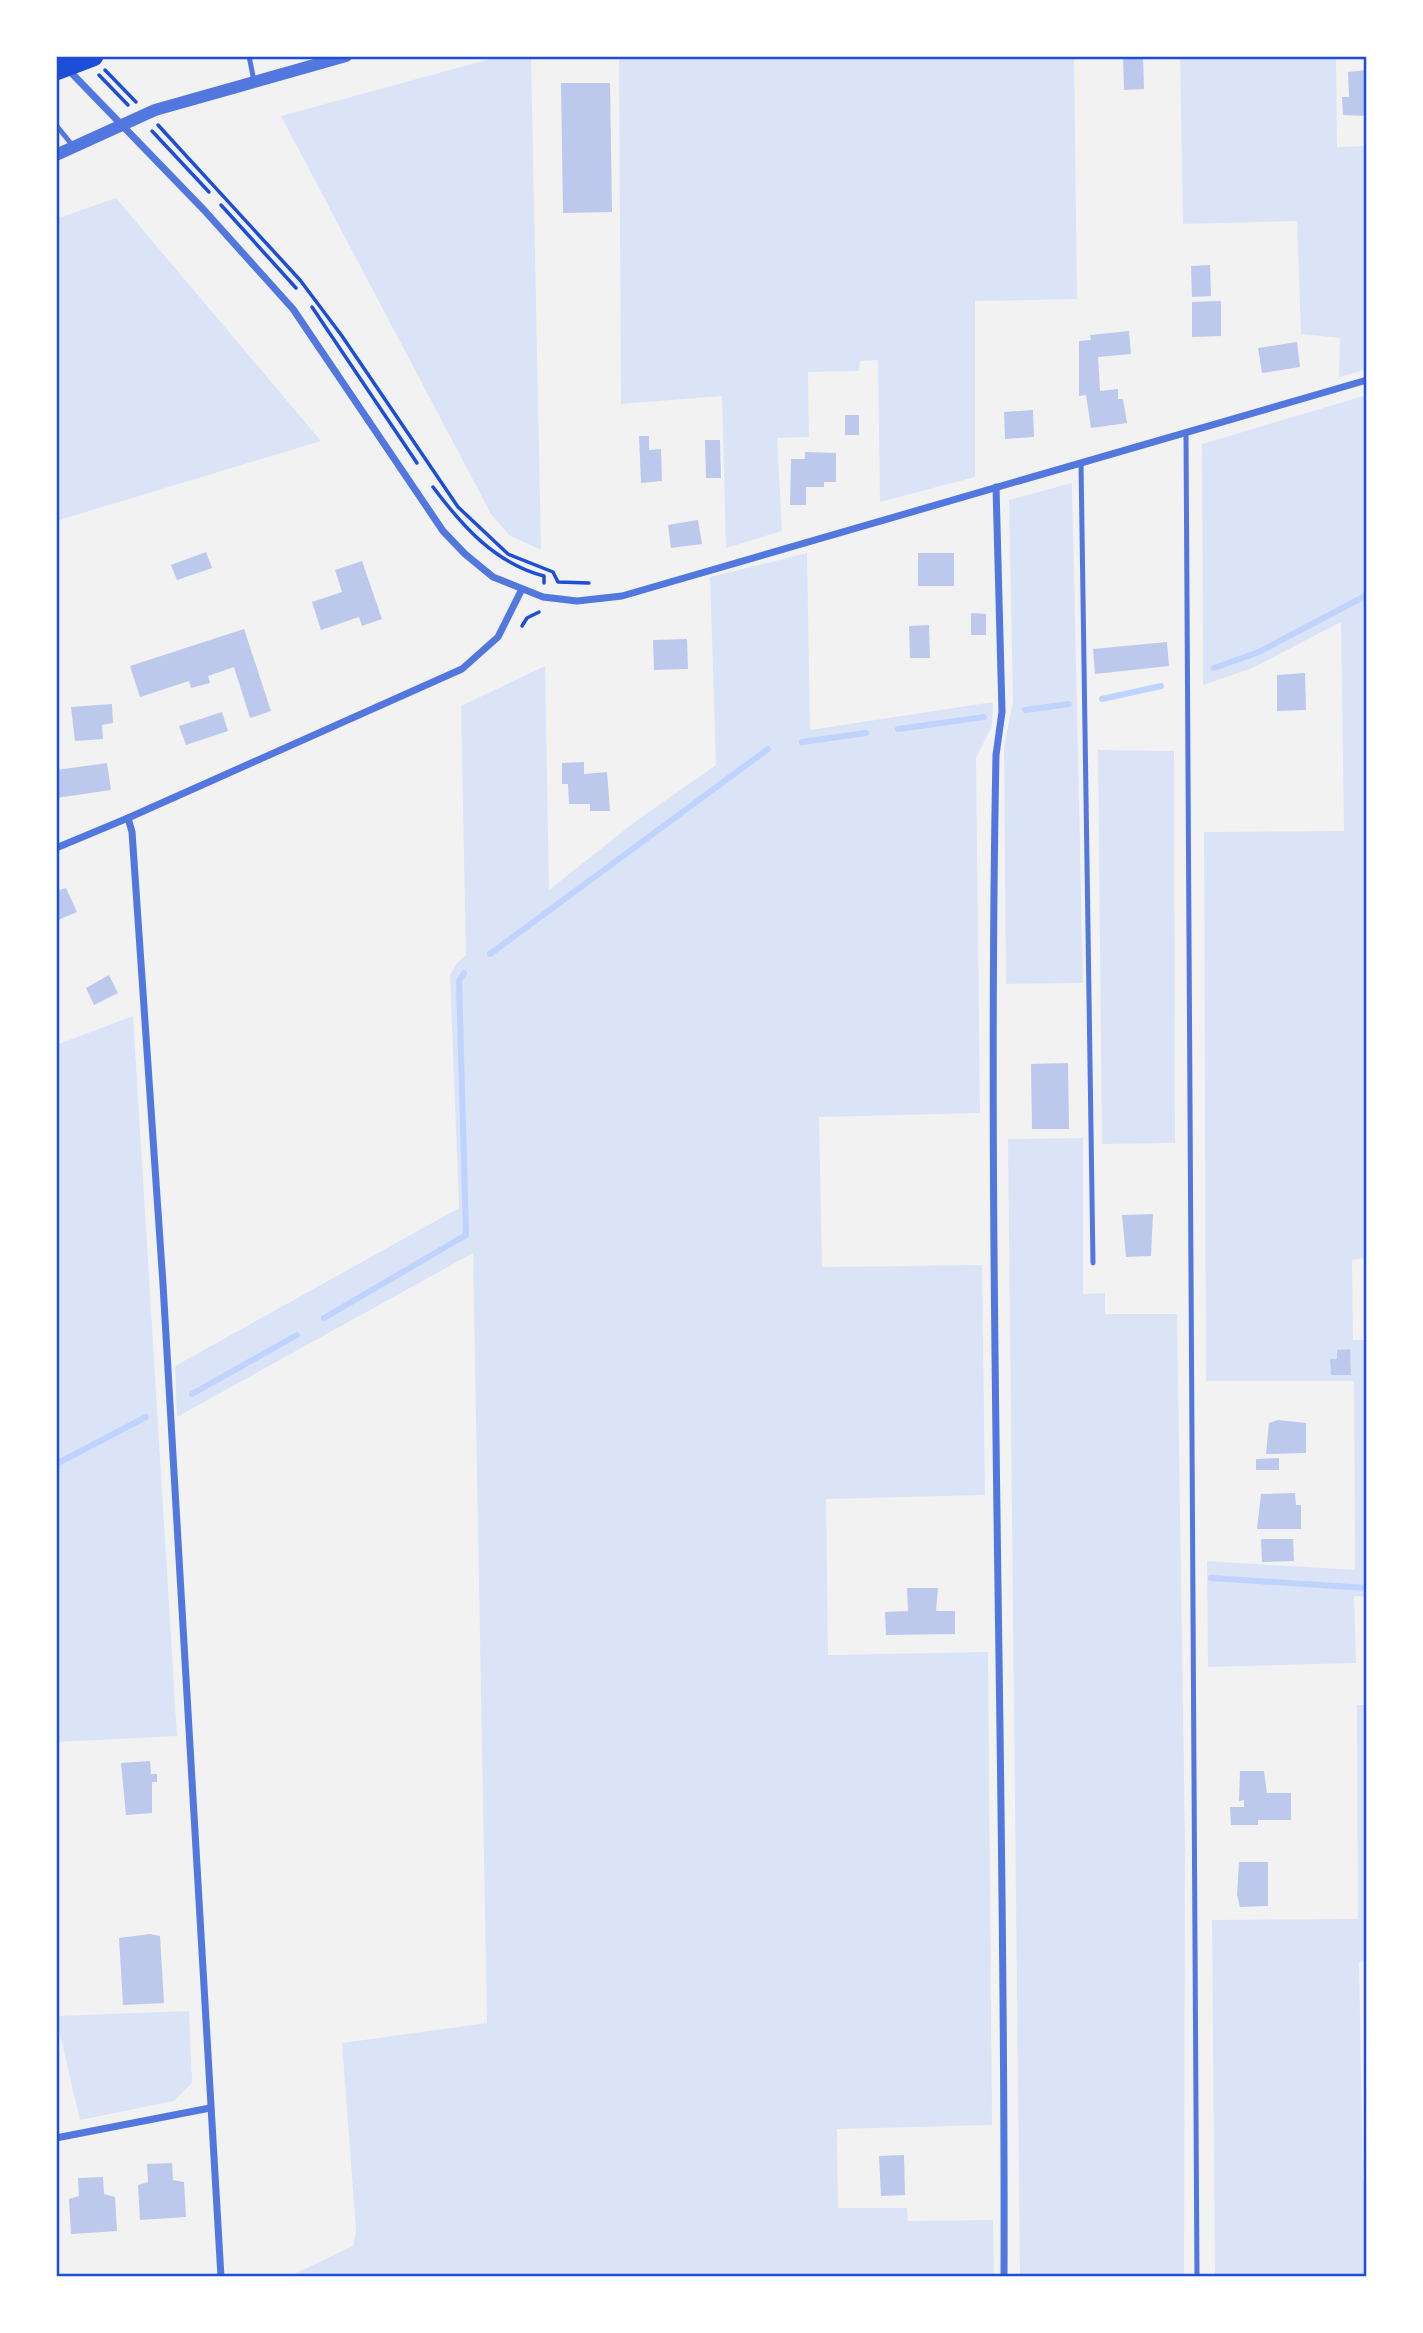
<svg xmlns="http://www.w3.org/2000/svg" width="1423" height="2333" font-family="Literata,serif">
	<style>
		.green { fill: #dbe4f7 }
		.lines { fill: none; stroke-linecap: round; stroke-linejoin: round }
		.stream { stroke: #bfd3fe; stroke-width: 6 }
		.building { fill: #bdc9ec }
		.path { stroke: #1d4ed8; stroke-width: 3.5 }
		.service { stroke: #5277de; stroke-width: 5 }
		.minor { stroke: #5277de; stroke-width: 7 }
		.tertiary { stroke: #5277de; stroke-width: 12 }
		.motorway { stroke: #1d4ed8; stroke-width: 21 }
		.neatline { fill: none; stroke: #1d4ed8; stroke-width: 2.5 }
	</style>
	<rect width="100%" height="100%" fill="#f2f2f2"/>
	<g class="green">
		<path d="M501 56H531L541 550 509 535 491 514 281 116Z"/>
		<path d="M619 56H1074L1077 299 975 301V477L880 502 878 360 860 361 859 371 808 372 809 437 777 438 782 531 726 548 722 396 621 404Z"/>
		<path d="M1180 56H1336L1337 147 1367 146V369L1339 377 1340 338 1301 334 1297 221 1183 224Z"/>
		<path d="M116 198 321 441 56 521V219Z"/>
		<path d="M1367 395V1258L1352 1260 1353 1340H1367V1597L1354 1596 1356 1663 1208 1667 1207 1561 1355 1570 1354 1381H1206L1204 832 1344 831 1341 622 1252 668 1203 685 1202 444Z"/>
		<path d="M1072 483 1083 983 1006 984 1004 747 1013 702 1009 500Z"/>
		<path d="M807 553 810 730 993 702 992 726 976 758 980 1113 819 1117 822 1267 982 1265 985 1495 826 1499 828 1655 988 1652 992 2125 837 2129 838 2208H907L908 2221 993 2220 994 2277H262L294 2274 353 2246 356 2230 342 2043 487 2023 473 1253 177 1417 175 1366 459 1208 450 975 456 964 466 955 461 706 545 666 549 890 636 821 716 765 710 577Z"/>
		<path d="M1098 750 1174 751 1175 1143 1102 1144Z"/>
		<path d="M133 1016 177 1736 56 1742V1045Z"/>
		<path d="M1083 1138V1294L1105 1293V1314H1177L1185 1842 1184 2277H1020L1008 1139Z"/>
		<path d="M1357 1705H1367V1961L1359 1962 1363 2180H1367V2277H1215L1212 1920 1358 1919Z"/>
		<path d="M189 2011 192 2083 174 2101 80 2120 56 2017V2016Z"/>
	</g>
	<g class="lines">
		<g class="stream">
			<path d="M1214 668 1259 652 1367 595"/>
			<path d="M1102 699 1161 686"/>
			<path d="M1025 710 1069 704"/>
			<path d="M898 729 984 717"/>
			<path d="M802 742 866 733"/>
			<path d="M490 954 768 749"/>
			<path d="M324 1318 466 1235 459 981 464 973"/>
			<path d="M192 1394 297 1335"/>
			<path d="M56 1464 146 1417"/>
			<path d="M1211 1578 1367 1588"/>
		</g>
	</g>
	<g class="building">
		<path d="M1123 56H1143L1144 89 1124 90Z"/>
		<path d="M1367 70V116L1343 115 1342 97H1349L1348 72Z"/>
		<path d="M561 83H610L612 212 563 213Z"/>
		<path d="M1210 265 1211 296 1192 297 1191 266Z"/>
		<path d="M1221 301V336L1192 337V302Z"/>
		<path d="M1129 331 1131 354 1098 357 1100 391 1118 389V399H1123L1127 423 1091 428 1086 395 1079 396V341L1091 340 1090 335Z"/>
		<path d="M1297 342 1300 367 1262 373 1258 348Z"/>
		<path d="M1033 410 1034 437 1005 439 1004 412Z"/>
		<rect x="845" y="415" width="14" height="20"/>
		<path d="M639 436H649V450L661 449 662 481 641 483Z"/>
		<path d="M705 440H720L721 478H706Z"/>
		<path d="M805 452 836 453V482H824V487H806V505H790L791 459H805Z"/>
		<path d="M698 520 702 544 671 548 668 525Z"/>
		<path d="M206 552 212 568 177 580 171 565Z"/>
		<rect x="918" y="553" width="36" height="33"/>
		<path d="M362 561 382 619 362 626 359 617 321 630 312 602 342 592 335 570Z"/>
		<path d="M971 613 986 614V635H971Z"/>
		<path d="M929 625 930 658H910L909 626Z"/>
		<path d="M244 629 271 711 250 718 234 667 208 676 210 683 191 688 189 681 140 697 130 666Z"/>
		<path d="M687 639 688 669 654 670 653 640Z"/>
		<path d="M1167 642 1169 666 1095 674 1093 649Z"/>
		<path d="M1305 673 1306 710 1277 711V675Z"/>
		<path d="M112 704 113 723 102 725 103 739 75 741 71 707Z"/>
		<path d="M222 712 228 731 186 745 179 726Z"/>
		<path d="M584 762V774L607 772 610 811H590V804H569L568 784H562V763Z"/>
		<path d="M107 763 111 790 56 798V770Z"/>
		<path d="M66 888 77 912 56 921V891Z"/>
		<path d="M109 975 118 993 94 1005 86 988Z"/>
		<path d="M1068 1063 1069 1129H1032L1031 1064Z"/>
		<path d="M1153 1214 1151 1256 1126 1257 1122 1215Z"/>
		<path d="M1350 1349 1351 1375H1331L1330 1359H1337V1350Z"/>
		<path d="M1278 1420 1306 1423V1453L1266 1454 1269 1423Z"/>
		<path d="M1279 1458V1470H1256V1459Z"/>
		<path d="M1295 1493 1296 1505H1301V1529H1257L1261 1494Z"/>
		<path d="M1261 1539H1293L1294 1561 1262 1562Z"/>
		<path d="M907 1588H938L936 1611H955V1634L886 1635 885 1612 908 1611Z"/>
		<path d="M150 1761 151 1774H157V1782H152V1813L126 1815 121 1763Z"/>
		<path d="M1240 1771H1264L1267 1793H1291V1820H1258V1825H1231L1230 1807H1244V1800L1239 1801Z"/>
		<path d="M1239 1862H1268V1906L1240 1907 1237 1895Z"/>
		<path d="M150 1934 160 1936 164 2003 123 2005 119 1938Z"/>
		<path d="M904 2155 905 2195 881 2196 879 2156Z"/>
		<path d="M172 2163 173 2180 184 2182 186 2217 140 2220 138 2185 148 2182 147 2164Z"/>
		<path d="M103 2177 104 2194 115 2197 117 2231 71 2234 69 2199 79 2196 78 2178Z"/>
	</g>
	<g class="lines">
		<g class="path">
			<path d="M105 70 136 102"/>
			<path d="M99 75 128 105"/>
			<path d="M158 125 300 280 342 336 458 507 508 554 553 572 558 582 589 583"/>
			<path d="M152 131 209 192"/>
			<path d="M221 205 296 288"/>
			<path d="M312 307 417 463"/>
			<path d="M433 487C463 527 495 563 544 576V583"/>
			<path d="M522 626 527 618 539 612"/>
		</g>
		<g class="service">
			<path d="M249 56 254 81"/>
			<path d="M56 125 73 146"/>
			<path d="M1186 434 1197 2277"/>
			<path d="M1081 463 1093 1263"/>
		</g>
		<g class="minor">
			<path d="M56 57 204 210 293 309 443 531 465 554 493 577 543 597 577 601 622 596 1367 380"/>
			<path d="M996 487 1002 712 996 755C986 1263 1006 1770 1004 2277"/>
			<path d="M128 818 132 832 163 1284 221 2277"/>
			<path d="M56 848 128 818 462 669 498 637 521 591"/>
			<path d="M56 2138 210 2108"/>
		</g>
		<path class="tertiary" d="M56 155 155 110 346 56"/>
		<path class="motorway" d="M56 70 93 56"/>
	</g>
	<rect width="1423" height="2333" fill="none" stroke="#ffffff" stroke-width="116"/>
	<rect x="58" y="58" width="1307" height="2217" class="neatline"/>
</svg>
